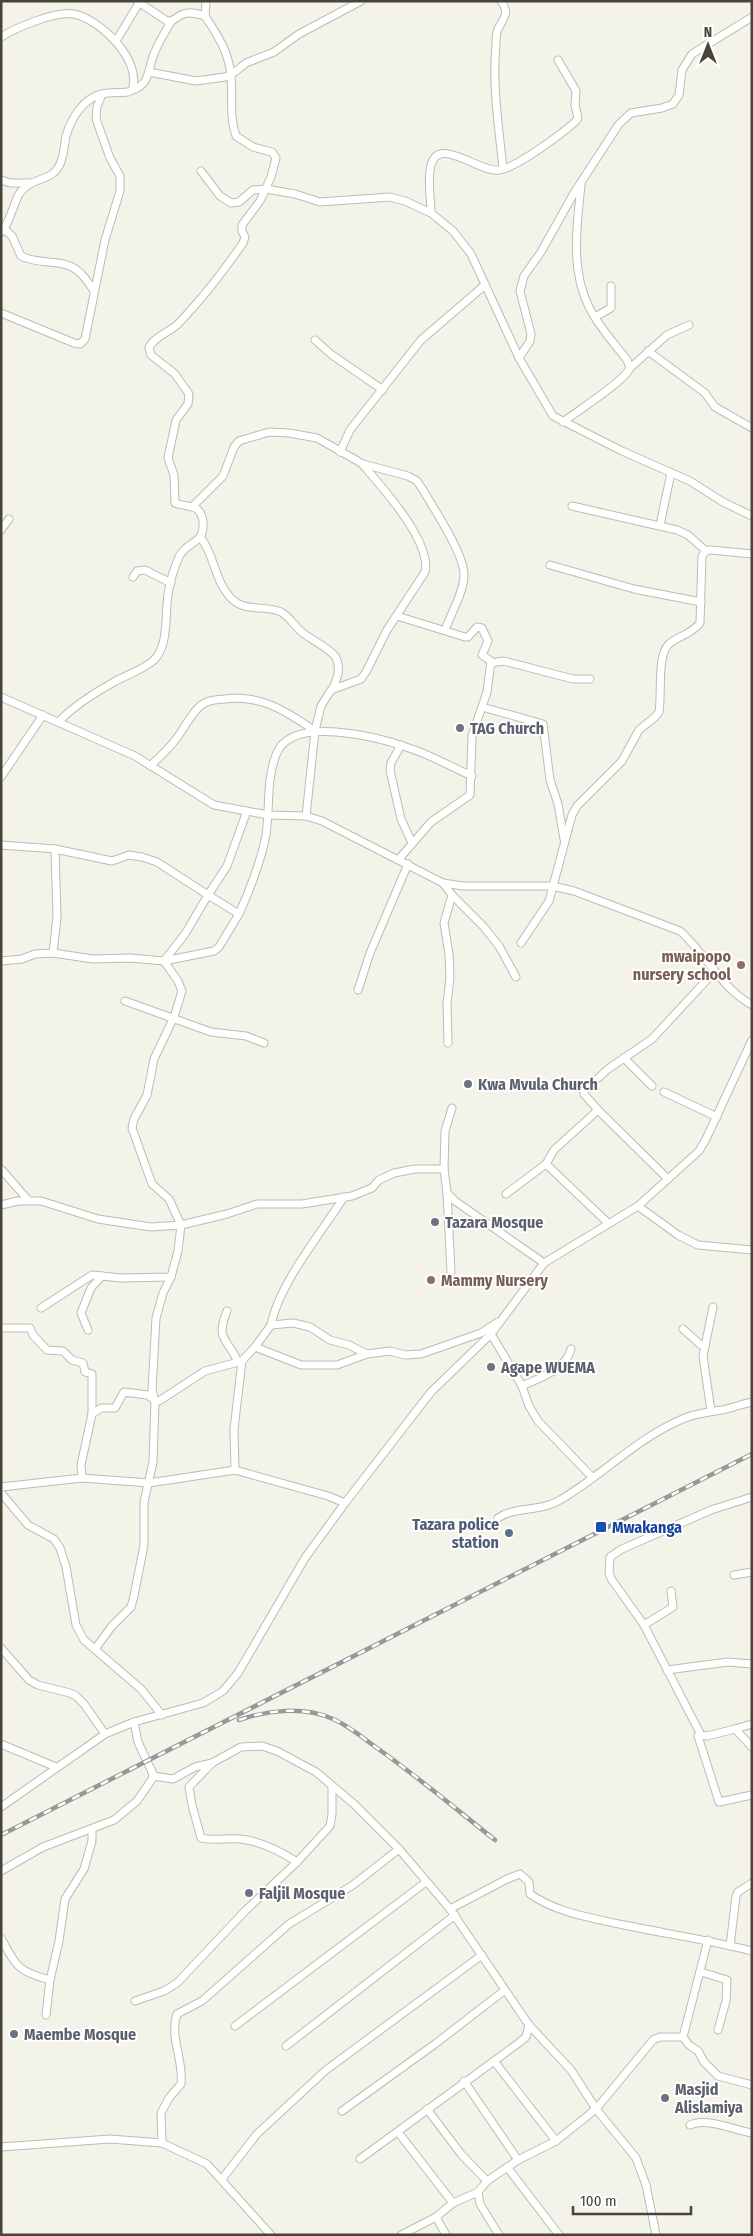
<svg xmlns="http://www.w3.org/2000/svg" width="753" height="2236" font-family="'Fira Sans Condensed',sans-serif">
	<style>
		.lines { fill: none; stroke-linecap: round; stroke-linejoin: round }
		.minor-casing { stroke: #bfbcad; stroke-width: 9 }
		.minor { stroke: #fff; stroke-width: 7 }
		.rail-casing { stroke: #989898; stroke-width: 4.5 }
		.rail { stroke: #fff; stroke-width: 2.5; stroke-dasharray: 8; stroke-linecap: butt }
		.worship-dot { fill: #6b7280; stroke: #fff; stroke-width: 2 }
		.education-dot { fill: #8d6e63; stroke: #fff; stroke-width: 2 }
		.transit-dot { fill: #1a4fb4; stroke: #fff; stroke-width: 2 }
		.service-dot { fill: #5c6f8a; stroke: #fff; stroke-width: 2 }
		.labels { text-anchor: middle; dominant-baseline: central; stroke-width: 4; stroke-linejoin: round; paint-order: stroke }
		.worship-label { font-size: 16px; font-weight: bold; fill: #5b616d; stroke: #fff; text-anchor: start }
		.education-label { font-size: 16px; font-weight: bold; fill: #785e54; stroke: #fff; text-anchor: end }
		.service-label { font-size: 16px; font-weight: bold; fill: #4e5e75; stroke: #fff; text-anchor: end }
		.transit-label { font-size: 16px; font-weight: bold; fill: #164399; stroke: #fff; text-anchor: start }
	</style>
	<rect width="100%" height="100%" fill="#f4f3ea"/>
	<g class="lines">
		<defs>
			<g id="minor">
				<path d="M137 1 167 21C174 22 176 17 183 14 190 11 198 14 205 16"/>
				<path d="M501 1C510 13 504 17 498 29 496 33 496 39 496 44 492 86 499 128 503 169"/>
				<path d="M1 37C17 27 56 11 74 14 100 19 143 61 132 90L128 92C120 93 110 92 102 94 83 98 71 119 66 136 64 146 64 158 59 166 51 182 30 177 19 194 14 203 8 227 1 232"/>
				<path d="M116 41 139 3"/>
				<path d="M149 72 196 81 225 77 231 75 246 63 274 52 299 34 361 1"/>
				<path d="M132 90C150 85 148 69 154 54 158 43 165 32 171 22"/>
				<path d="M201 171 220 196 231 203 239 202 253 190 266 189 295 194 320 202 390 197 405 201 431 213 453 231 471 254 519 358 553 416 622 451 690 481 723 502 752 516"/>
				<path d="M1 180 10 183H30"/>
				<path d="M431 213C431 200 428 185 430 171 434 131 478 173 499 170 516 168 563 133 576 121L578 118 575 105 576 91 558 60"/>
				<path d="M4 229 12 236 21 256C39 265 58 259 72 267 82 272 88 282 94 291"/>
				<path d="M1 313 74 343 80 344 85 339 105 240 120 191V176L110 158 96 119 97 107 102 94"/>
				<path d="M595 317 611 308V286"/>
				<path d="M315 340 332 355 383 390"/>
				<path d="M648 351 705 393 715 407 752 428"/>
				<path d="M519 358 530 341 531 334 520 291 524 276 541 252 574 193 619 124 631 113 662 108 673 104 679 95 682 70 692 54 752 17"/>
				<path d="M630 368 667 335 689 325"/>
				<path d="M563 422C577 411 624 382 630 368L627 360C614 343 598 326 589 307 570 269 577 225 581 185"/>
				<path d="M340 452 350 430 421 340 485 285"/>
				<path d="M193 506 223 476 234 447 239 441 269 432 289 433 317 438 363 464 408 476 417 481 423 490C434 509 465 555 464 576 463 594 451 613 445 630"/>
				<path d="M572 506 677 530 688 535 706 551"/>
				<path d="M660 525 671 473"/>
				<path d="M1 530 9 519"/>
				<path d="M201 538C215 556 215 584 233 600 246 612 266 605 281 612 290 617 295 627 303 633 313 641 326 646 335 656 342 668 337 679 332 690"/>
				<path d="M550 565 634 589 701 602"/>
				<path d="M133 577 137 571 145 570 171 583"/>
				<path d="M397 616 465 637H468L477 627 482 628 488 641 482 655 491 661 487 692 472 736 470 795 431 822 399 859"/>
				<path d="M491 663 504 661 573 679H590"/>
				<path d="M1 697 135 756 214 805 268 815 306 816 322 821 443 883 463 886H552L574 891 680 931C706 954 721 988 752 1005"/>
				<path d="M482 707 543 724 550 780 558 804 564 839"/>
				<path d="M58 722C74 706 94 693 114 682 126 675 143 670 154 660 169 645 165 614 168 594 170 582 174 568 179 557 187 540 205 545 203 522 201 503 188 508 175 503L174 475 168 458 176 420 188 404 189 394 175 374 151 355 149 348C153 337 170 332 178 324 203 298 223 272 243 243L245 237 242 231V225L260 201 271 177 276 158 272 152 253 147 236 136C229 117 233 96 231 77 229 52 218 36 205 16L206 1"/>
				<path d="M401 745 391 763 390 770 401 819 412 843"/>
				<path d="M150 766C161 756 171 747 179 735 185 726 191 715 199 707 206 700 215 700 224 699 260 694 286 711 315 731"/>
				<path d="M1 777 43 715"/>
				<path d="M306 816 315 731 321 706 331 690 361 679 366 672 387 630 425 572C432 542 382 487 363 465"/>
				<path d="M1 845 55 849 112 861 129 855 142 857 157 862 208 895 185 934 164 961 130 958 93 959 53 953 35 954 22 959 1 961"/>
				<path d="M443 883 452 895 444 923 449 954 450 977 447 1004 448 1043"/>
				<path d="M452 895 483 926 499 946 516 977"/>
				<path d="M239 914C249 892 262 858 266 835 270 808 266 781 276 755 290 714 378 737 409 748 431 755 451 767 472 776"/>
				<path d="M521 943 549 901 572 815 577 806 622 761 639 730 655 717 659 712C662 695 657 657 668 645 677 636 691 635 700 623L702 556 706 551 711 550 752 554"/>
				<path d="M53 953 57 917 55 849"/>
				<path d="M358 990 370 953 408 864"/>
				<path d="M125 1001 211 1032 246 1036 264 1043"/>
				<path d="M624 1058 652 1086"/>
				<path d="M664 1092 717 1117"/>
				<path d="M598 1110 668 1179"/>
				<path d="M546 1164 608 1223"/>
				<path d="M1 1169 28 1200"/>
				<path d="M447 1193 455 1201 544 1263"/>
				<path d="M506 1194 546 1164 554 1150 598 1110 584 1094 585 1090 608 1069 652 1039 715 971"/>
				<path d="M1 1205 18 1201H41L98 1219 151 1227 181 1225 227 1214 257 1204H302L352 1196 372 1188 379 1180 394 1173 415 1169H444"/>
				<path d="M638 1206 678 1235 698 1245 752 1250"/>
				<path d="M451 1272 447 1193 444 1169 445 1131 452 1108"/>
				<path d="M171 1277 163 1293 156 1318 152 1390 155 1401H159L205 1371 242 1361"/>
				<path d="M41 1308 92 1275 121 1278 171 1277 178 1251 181 1225 169 1199 152 1184 132 1128 134 1119 147 1095 154 1059 174 1017 182 991 178 981 164 961 214 951 219 947 239 914 208 895 227 866 247 811"/>
				<path d="M227 1311C215 1340 227 1337 238 1362"/>
				<path d="M271 1325C279 1284 321 1233 344 1197"/>
				<path d="M1 1328H30L33 1335 47 1350 63 1351 72 1360 83 1363 85 1372 92 1374V1414"/>
				<path d="M683 1329 701 1345H705"/>
				<path d="M88 1330 81 1313 91 1288 102 1276"/>
				<path d="M491 1334 522 1386 529 1406 538 1421 592 1477"/>
				<path d="M367 1354 349 1345 330 1340 310 1327 293 1323 271 1325 255 1347 301 1365H337L367 1354 390 1351 405 1355 421 1354 481 1333 498 1322"/>
				<path d="M522 1386C539 1378 566 1370 571 1349"/>
				<path d="M711 1411 703 1356 713 1307"/>
				<path d="M235 1470 234 1429 242 1361 255 1347"/>
				<path d="M82 1478 81 1465 92 1414 101 1408H115L124 1392 148 1395 155 1401 153 1462 144 1502V1545L134 1596 131 1607 112 1626 95 1649"/>
				<path d="M1 1487 82 1478 149 1483 235 1470 328 1496 345 1503"/>
				<path d="M1 1493 28 1525 54 1539 60 1548 66 1567 76 1625 84 1640 141 1689 162 1715"/>
				<path d="M752 1497 711 1510 622 1549 610 1557 609 1573 612 1580 644 1625 701 1735 707 1736 735 1729 752 1747"/>
				<path d="M498 1518C515 1506 541 1512 560 1500 603 1475 638 1437 685 1418 697 1413 710 1412 722 1410 732 1408 742 1404 752 1402"/>
				<path d="M734 1575 752 1572"/>
				<path d="M644 1625 673 1607 671 1591"/>
				<path d="M1 1648 29 1680 38 1685 70 1693 76 1696 84 1704 105 1734"/>
				<path d="M667 1670 728 1662 752 1664"/>
				<path d="M735 1729 752 1724"/>
				<path d="M698 1736 719 1802 752 1795"/>
				<path d="M1 1744 56 1767"/>
				<path d="M212 1763 189 1787 192 1805 201 1838C213 1841 227 1838 240 1839 261 1841 280 1851 297 1862"/>
				<path d="M153 1776 173 1779 195 1767 212 1763 241 1747 262 1746 277 1751 316 1772 354 1804 399 1849 450 1909 529 2025 571 2070 596 2109 636 2158 646 2185 656 2235"/>
				<path d="M1 1807 105 1734 134 1722 203 1703 223 1691 238 1673 305 1558 345 1503 431 1392 491 1334 544 1263 638 1206 699 1151 706 1139 752 1040"/>
				<path d="M1 1871 43 1847 114 1820 137 1801 152 1779 153 1774 138 1742 134 1722"/>
				<path d="M450 1909 507 1879 520 1874 529 1882 530 1894C557 1913 592 1918 624 1925 667 1934 709 1940 752 1951"/>
				<path d="M1 1938C16 1966 18 1972 50 1980"/>
				<path d="M730 1946 736 1896 738 1892 752 1883"/>
				<path d="M701 1972 727 1980 726 2001 718 2030"/>
				<path d="M135 2001 164 1991 177 1983 245 1911 297 1862 330 1826 332 1814V1786"/>
				<path d="M46 2015 50 1980 59 1941 65 1899 84 1869 92 1841V1829"/>
				<path d="M235 2026 426 1882"/>
				<path d="M683 2037 689 2045 698 2051 704 2062 718 2076 752 2085"/>
				<path d="M286 2046 455 1915"/>
				<path d="M494 2061 556 2141"/>
				<path d="M464 2081 518 2160"/>
				<path d="M427 2109 461 2154 487 2181"/>
				<path d="M342 2111 435 2044 505 1990"/>
				<path d="M690 2125C707 2117 733 2130 752 2133"/>
				<path d="M398 2132 453 2203"/>
				<path d="M162 2143 161 2113 169 2098 181 2084C184 2060 169 2037 177 2014L202 2001 289 1924 353 1885 399 1849"/>
				<path d="M1 2147 110 2139 162 2143 207 2164 271 2235"/>
				<path d="M360 2159 520 2042 526 2037 529 2025"/>
				<path d="M507 2167 559 2235"/>
				<path d="M222 2179 257 2134 326 2070 482 1955"/>
				<path d="M436 2217 446 2235"/>
				<path d="M401 2235 436 2217 453 2203 478 2192"/>
				<path d="M499 2235 480 2204 478 2192 487 2181 518 2160 556 2141 596 2109 653 2040 660 2037H683L708 1940"/>
			</g>
		</defs>
		<use href="#minor" class="minor-casing"/>
		<use href="#minor" class="minor"/>
		<defs>
			<g id="rail">
				<path d="M239 1720C268 1710 304 1706 333 1719 349 1726 363 1738 377 1748 418 1777 456 1809 495 1840"/>
				<path d="M1 1835 752 1454"/>
			</g>
		</defs>
		<use href="#rail" class="rail-casing"/>
		<use href="#rail" class="rail"/>
	</g>
	<g class="worship-dot">
		<circle cx="460" cy="728" r="5"/>
		<circle cx="468" cy="1084" r="5"/>
		<circle cx="435" cy="1222" r="5"/>
		<circle cx="491" cy="1367" r="5"/>
		<circle cx="249" cy="1893" r="5"/>
		<circle cx="14" cy="2034" r="5"/>
		<circle cx="665" cy="2098" r="5"/>
	</g>
	<g class="education-dot">
		<circle cx="741" cy="965" r="5"/>
		<circle cx="431" cy="1280" r="5"/>
	</g>
	<rect class="transit-dot" x="595" y="1521" width="12" height="12" rx="2.5"/>
	<circle class="service-dot" cx="509" cy="1533" r="5"/>
	<g class="labels">
		<g class="worship-label">
			<text x="470" y="728">TAG Church</text>
			<text x="478" y="1084">Kwa Mvula Church</text>
			<text x="445" y="1222">Tazara Mosque</text>
			<text x="501" y="1367">Agape WUEMA</text>
			<text x="259" y="1893">Faljil Mosque</text>
			<text x="24" y="2034">Maembe Mosque</text>
			<text x="675" y="2089">Masjid<tspan x="675" dy="18">Alislamiya</tspan></text>
		</g>
		<g class="education-label">
			<text x="731" y="956">mwaipopo<tspan x="731" dy="18">nursery school</tspan></text>
			<text x="441" y="1280" text-anchor="start">Mammy Nursery</text>
		</g>
		<g class="service-label">
			<text x="499" y="1524">Tazara police<tspan x="499" dy="18">station</tspan></text>
		</g>
		<g class="transit-label">
			<text x="612" y="1527">Mwakanga</text>
		</g>
	</g>
	<rect width="753" height="2236" fill="none" stroke="#484538" stroke-width="5"/>
	<g transform="translate(708 45)" stroke="#ffffff" stroke-width="4" paint-order="stroke">
	<path d="M0-4L9 19L0 12L-9 19Z" fill="#484538"/>
	<text y="-8" font-size="14" font-weight="bold" text-anchor="middle" fill="#484538">N</text>
	</g>
	<path d="M573 2206v8h118v-8" fill="none" stroke="#484538" stroke-width="2.5"/>
	<text x="580" y="2206" font-size="15" fill="#484538" stroke="#ffffff" stroke-width="4" paint-order="stroke">100 m</text>
</svg>
